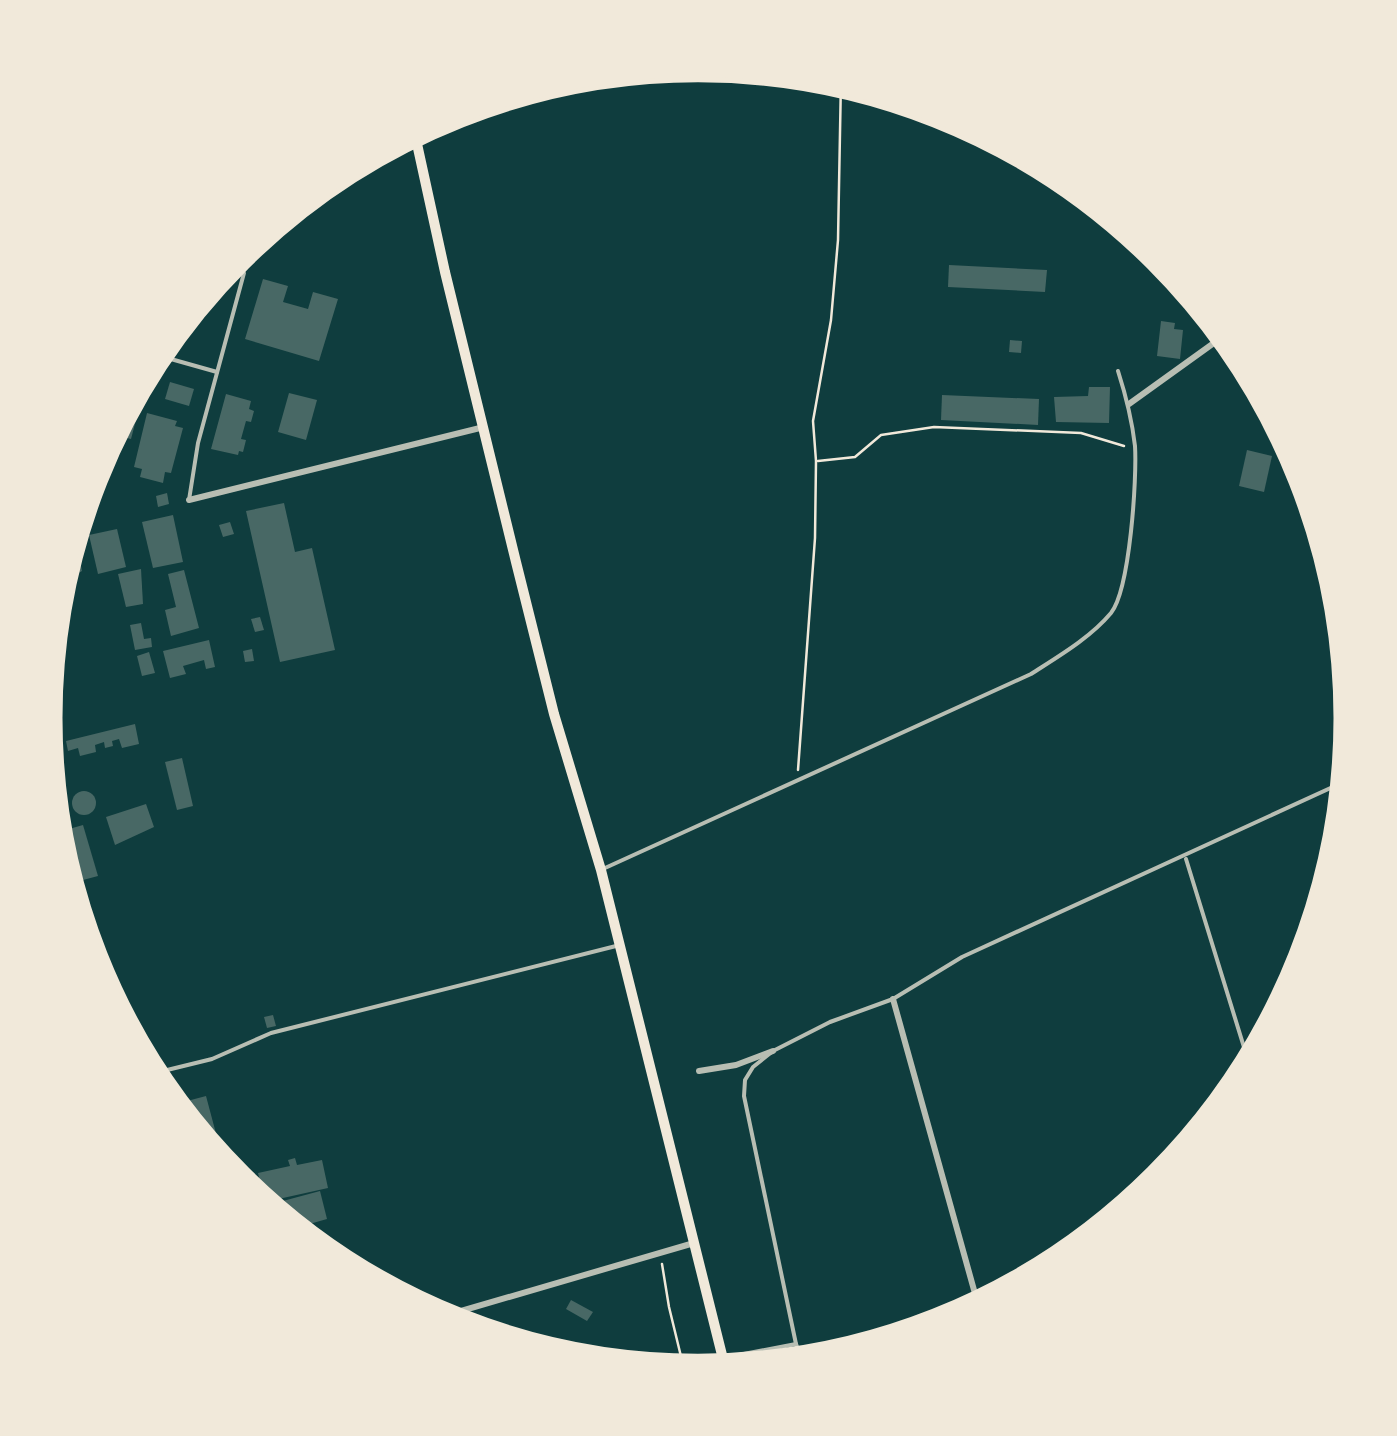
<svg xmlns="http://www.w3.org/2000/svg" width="1397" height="1436" font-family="'Varela Round',sans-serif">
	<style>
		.building { fill: #486865 }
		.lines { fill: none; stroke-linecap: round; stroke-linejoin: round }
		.path { stroke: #f1e9da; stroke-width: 2.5 }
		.service { stroke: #b8beb3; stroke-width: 4 }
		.minor { stroke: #b8beb3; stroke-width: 6 }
		.secondary { stroke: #f1e9da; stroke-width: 10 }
		.rim { fill: none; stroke: #f1e9da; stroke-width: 5 }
	</style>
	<rect width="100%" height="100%" fill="#0f3d3e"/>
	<g class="building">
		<path d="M949 265 1047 270 1045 292 948 287Z"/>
		<path d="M263 279 288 286 283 302 308 309 313 292 338 299 319 361 245 339Z"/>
		<path d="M1161 321 1175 323 1174 329 1183 330 1180 359 1157 356Z"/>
		<path d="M1010 340 1022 341 1021 353 1009 352Z"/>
		<path d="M170 382 194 389 189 406 165 399Z"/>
		<path d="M1089 387H1110L1109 423 1056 422 1054 397 1088 396Z"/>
		<path d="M289 393 317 400 306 440 278 432Z"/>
		<path d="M226 394 251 401 249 409 254 411 251 422 246 421 241 439 246 440 243 452 239 451 238 455 211 449Z"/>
		<path d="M942 395 1039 399 1038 425 941 420Z"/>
		<path d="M122 412 137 416 131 439 115 435Z"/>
		<path d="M147 413 177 421 175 426 183 428 171 473 165 472 163 483 140 477 142 469 134 467Z"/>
		<path d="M1247 450 1272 456 1264 492 1239 486Z"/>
		<path d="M167 493 169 504 158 507 156 496Z"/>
		<path d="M284 503 295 552 312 548 335 650 280 662 246 511Z"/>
		<path d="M173 515 183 562 153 568 142 522Z"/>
		<path d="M230 522 234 534 223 537 219 525Z"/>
		<path d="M117 529 126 567 98 574 89 535Z"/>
		<path d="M74 557 75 562 80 561 82 571 71 577 67 558Z"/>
		<path d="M141 569 143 604 126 607 118 574Z"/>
		<path d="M184 570 199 628 171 636 165 610 176 607 168 574Z"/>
		<path d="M260 617 264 630 255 632 251 619Z"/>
		<path d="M141 623 144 639 151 638 152 647 135 650 130 625Z"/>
		<path d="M209 640 215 667 206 669 204 660 183 666 186 674 170 678 163 651Z"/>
		<path d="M252 649 254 661 245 662 243 651Z"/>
		<path d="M149 652 155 673 142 676 137 656Z"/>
		<path d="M135 724 139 744 122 748 119 739 112 741 113 746 105 748 104 742 95 745 96 752 80 756 78 748 68 751 66 741Z"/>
		<path d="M182 758 193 806 177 810 165 762Z"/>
		<circle cx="84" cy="803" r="12"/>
		<path d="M146 804 154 827 115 845 106 817Z"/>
		<path d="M60 814 65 832 55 835 52 816Z"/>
		<path d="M83 825 98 876 83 880 69 829Z"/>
		<path d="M273 1015 276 1026 267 1028 264 1017Z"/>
		<path d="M206 1096 226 1171 172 1105Z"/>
		<path d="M295 1158 297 1165 322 1160 328 1188 265 1202 258 1173 290 1166 288 1160Z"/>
		<path d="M320 1191 327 1219 292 1229 269 1210 268 1205Z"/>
		<path d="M571 1300 593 1312 587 1321 566 1309Z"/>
		<path d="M625 1352 628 1367 580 1362V1361Z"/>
		<path d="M641 1358 643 1369 631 1367 630 1361Z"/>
	</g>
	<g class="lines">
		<g class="path">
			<path d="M818 461 855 457 881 435 934 427 1081 433 1124 446"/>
			<path d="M798 770 815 538 816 461 813 421 831 320 838 240 841 79"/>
			<path d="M662 1264 669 1307 685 1373"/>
		</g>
		<g class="service">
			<path d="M153 354 217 372"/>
			<path d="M189 500 198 443 244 273 231 259"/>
			<path d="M1186 859 1251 1070"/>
			<path d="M605 868 1031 674C1059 656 1090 638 1111 613 1130 589 1137 478 1135 446 1132 420 1126 396 1118 371"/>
			<path d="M151 1078 159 1072 212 1059 271 1033 620 945"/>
			<path d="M796 1344 744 1096 745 1080 753 1067 773 1051 830 1022 893 999 962 957 1348 780"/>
			<path d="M723 1358 796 1344 803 1364"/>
		</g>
		<g class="minor">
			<path d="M1129 404 1218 340 1238 347"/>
			<path d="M189 500 484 427"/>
			<path d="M893 999 979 1308"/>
			<path d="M699 1071 736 1065 773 1051"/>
			<path d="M437 1318 694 1243"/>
		</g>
		<path class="secondary" d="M414 130 445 272 516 562 554 714 601 870 726 1371"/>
	</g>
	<path d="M0 0H1397V1436H0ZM60 718a638 638 0 1 1 1276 0a638 638 0 1 1-1276 0Z" fill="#f1e9da" fill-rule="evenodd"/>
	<path class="rim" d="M60 718a638 638 0 1 1 1276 0a638 638 0 1 1-1276 0Z"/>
</svg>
